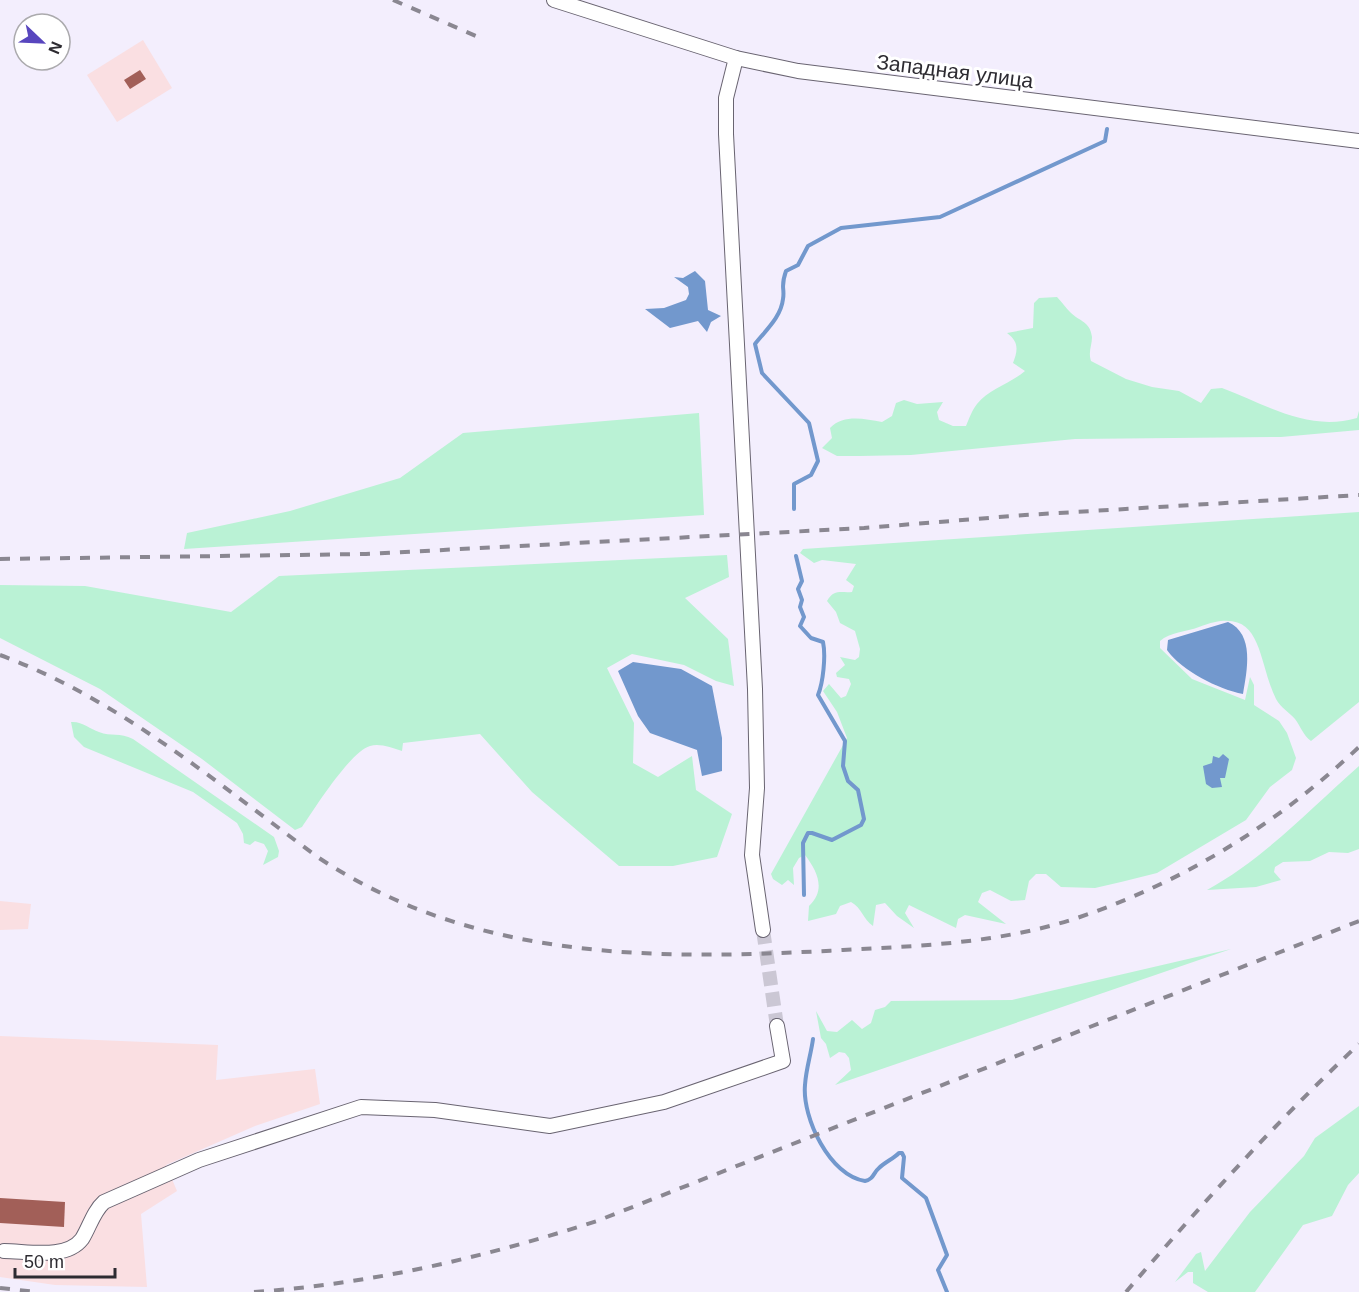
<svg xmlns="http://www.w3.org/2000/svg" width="1359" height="1292" font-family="Helvetica,sans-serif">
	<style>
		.industrial { fill: #fadfe2 }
		.green { fill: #baf2d5 }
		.water { fill: #7298cd }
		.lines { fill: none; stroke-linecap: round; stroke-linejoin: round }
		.stream { stroke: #7298cd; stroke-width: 4 }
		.building { fill: #a25f58 }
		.minor-tunnel { stroke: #cbc7d4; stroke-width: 14; stroke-dasharray: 14 7; stroke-linecap: butt }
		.minor-casing { stroke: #696471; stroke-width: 16 }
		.minor { stroke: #fff; stroke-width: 14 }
		.rail { stroke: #8a8791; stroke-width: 4; stroke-dasharray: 10 10; stroke-linecap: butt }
		.labels { text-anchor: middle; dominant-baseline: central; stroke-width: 6; stroke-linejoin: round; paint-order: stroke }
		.street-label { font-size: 21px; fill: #2d2b31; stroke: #fff }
	</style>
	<rect width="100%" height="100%" fill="#f3eefd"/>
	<g class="industrial">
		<path d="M143 40 172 88 117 122 87 75Z"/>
		<path d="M0 901 31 904 28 929 0 930Z"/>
		<path d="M0 1036 218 1045 216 1080 315 1069 320 1104 255 1126 166 1165 177 1191 141 1214 147 1287 55 1285 0 1277Z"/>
	</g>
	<g class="green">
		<path d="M1057 297C1062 302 1066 308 1070 312 1080 322 1090 321 1092 337 1092 346 1088 351 1091 361L1126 379 1152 387 1179 391 1201 403 1211 389 1222 388C1267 405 1308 432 1357 418L1359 411V430L1281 437 1075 439 911 455 860 456H837L822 448 832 438 830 428C844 414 864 419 882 422L892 416 896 403 904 400 917 404 943 402 937 412 939 420 953 426H966C969 419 972 410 977 404 989 389 1010 384 1025 371L1013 363C1018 350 1019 342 1007 333L1033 328 1034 303 1039 298Z"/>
		<path d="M699 413 704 515 184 549 187 533 290 511 400 478 463 433Z"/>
		<path d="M1359 512V702L1311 741C1303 735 1301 727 1295 719 1289 712 1281 708 1276 699 1256 658 1264 602 1199 627 1186 632 1170 632 1160 641V648L1192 679 1245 700 1250 677 1254 685V705L1279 721 1287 733 1296 758 1292 770 1270 787 1246 820 1157 873 1121 882 1095 888 1061 887 1046 874H1036L1029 881 1025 900 1011 901 990 890 982 893 978 902 1006 924 965 915 958 919 956 928 909 905 905 913 914 928 897 916 885 903 876 905 873 926C863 919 862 908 851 902L840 906 836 914 808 921 809 906C826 890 818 872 805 855L799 858 793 868 794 885 788 880 782 885 773 879 771 874 847 738 837 712 823 691 829 684 841 698 846 696 851 684 849 679 837 677 836 673 845 665 840 657 855 660 859 657 860 649 855 631 840 623 836 612 827 601C834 589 840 593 852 592L854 586 846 580 856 564 822 560 814 563 800 553 803 549Z"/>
		<path d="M727 555 729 577 685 598 728 639 734 686 716 681 684 665 632 654 607 668 634 723 633 763 658 777 692 756 696 790 732 814 717 857 673 866H619L532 792 480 734 403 743 402 751C392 748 380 743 370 746 350 752 315 808 302 827L295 830 202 759 100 689 0 638V585L85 586 231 612 279 576Z"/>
		<path d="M71 722C82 721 90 729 99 732 111 737 120 732 133 739L274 837 279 851 278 857 263 865 268 851 264 844 255 841 250 845 244 843 243 834 237 823 193 792 84 747 74 737Z"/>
		<path d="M1359 766V849L1348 853 1329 852 1310 861 1283 862 1275 867 1274 872 1281 880 1256 887 1207 890C1265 858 1310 809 1359 766Z"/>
		<path d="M1231 949 835 1085 851 1070 849 1058 845 1053 839 1052 830 1058 826 1044 821 1038 816 1011 827 1031 837 1032 852 1020 862 1029 871 1023 875 1010 885 1007 891 1001 1012 1000Z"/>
		<path d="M1359 1106V1173L1348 1185 1332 1216 1303 1225 1255 1292H1208L1193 1283V1272H1188L1175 1282 1196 1254 1201 1252 1205 1271 1250 1212 1304 1156 1315 1138Z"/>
	</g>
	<g class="water">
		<path d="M695 271 705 281 708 310 721 316 711 322 707 332 698 321 670 328 645 309 664 308 686 300 689 294 688 287 674 277 683 278Z"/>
		<path d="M1228 622C1255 634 1247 671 1243 694 1218 689 1182 671 1167 650L1168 640Z"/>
		<path d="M633 662 681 669 712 686 722 738V771L702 776 697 750 650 733 638 716 618 671Z"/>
		<path d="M1223 754 1229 759 1225 778H1220L1222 787 1212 788 1206 784 1203 766 1212 763 1213 756 1219 758Z"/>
	</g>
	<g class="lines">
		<g class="stream">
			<path d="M794 509V484L811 475 818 461 809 423 762 373 755 344C766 330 781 317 783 299 785 287 780 288 786 271L798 265 808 246 841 228 940 217 1105 141 1107 129"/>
			<path d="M796 556 802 581 798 589 802 600 800 607 804 617 800 626 811 638 823 642C826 656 823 683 818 695L845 741 843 766 848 781 858 790 864 819 861 825 832 840 812 833H808L803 843 804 895"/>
			<path d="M813 1039C811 1054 806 1069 805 1085 802 1118 830 1176 865 1181 874 1179 873 1173 879 1168 885 1162 893 1159 899 1153H902L904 1157 902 1178 926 1198 947 1255 938 1270 947 1292"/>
		</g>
	</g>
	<g class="building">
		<path d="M140 70 146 79 130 89 124 80Z"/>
		<path d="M0 1198 65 1202 64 1227 0 1223Z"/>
	</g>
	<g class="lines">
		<path class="minor-tunnel" d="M763 930 777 1026"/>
		<defs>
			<g id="minor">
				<path d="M554 0 736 58 798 71 1359 141"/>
				<path d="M736 58 726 98V134L755 689 757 788 752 855 763 930"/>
				<path d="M4 1251C27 1251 66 1260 82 1239 90 1226 93 1212 104 1202L199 1160 361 1107 435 1110 550 1126 664 1102 783 1061 777 1026"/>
			</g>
		</defs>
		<use href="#minor" class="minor-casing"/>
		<use href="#minor" class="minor"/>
		<g class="rail">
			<path d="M393 0 476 36"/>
			<path d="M0 559 366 554 864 528 1025 515 1359 495"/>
			<path d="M0 655C119 699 218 784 319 858 478 963 661 960 843 950 921 946 999 943 1074 919 1182 883 1276 825 1359 747"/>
			<path d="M0 1288 36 1292"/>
			<path d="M254 1292C372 1284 485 1257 597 1221L1359 921"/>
			<path d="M1126 1292C1200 1206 1276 1122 1359 1044"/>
		</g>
	</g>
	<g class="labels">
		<g class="street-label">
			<text transform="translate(955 71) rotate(7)">Западная улица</text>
		</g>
	</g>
	<g transform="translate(42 42) rotate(113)"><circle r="28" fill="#ffffff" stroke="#abaaad" stroke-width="1.5"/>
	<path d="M0-4.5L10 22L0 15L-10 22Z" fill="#5846be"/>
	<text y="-9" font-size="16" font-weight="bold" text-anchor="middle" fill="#2d2b31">N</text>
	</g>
	<path d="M15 1268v9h100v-9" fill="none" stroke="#2d2b31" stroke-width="3"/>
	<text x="24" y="1268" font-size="18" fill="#2d2b31" stroke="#ffffff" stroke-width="4.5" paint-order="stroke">50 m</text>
</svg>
